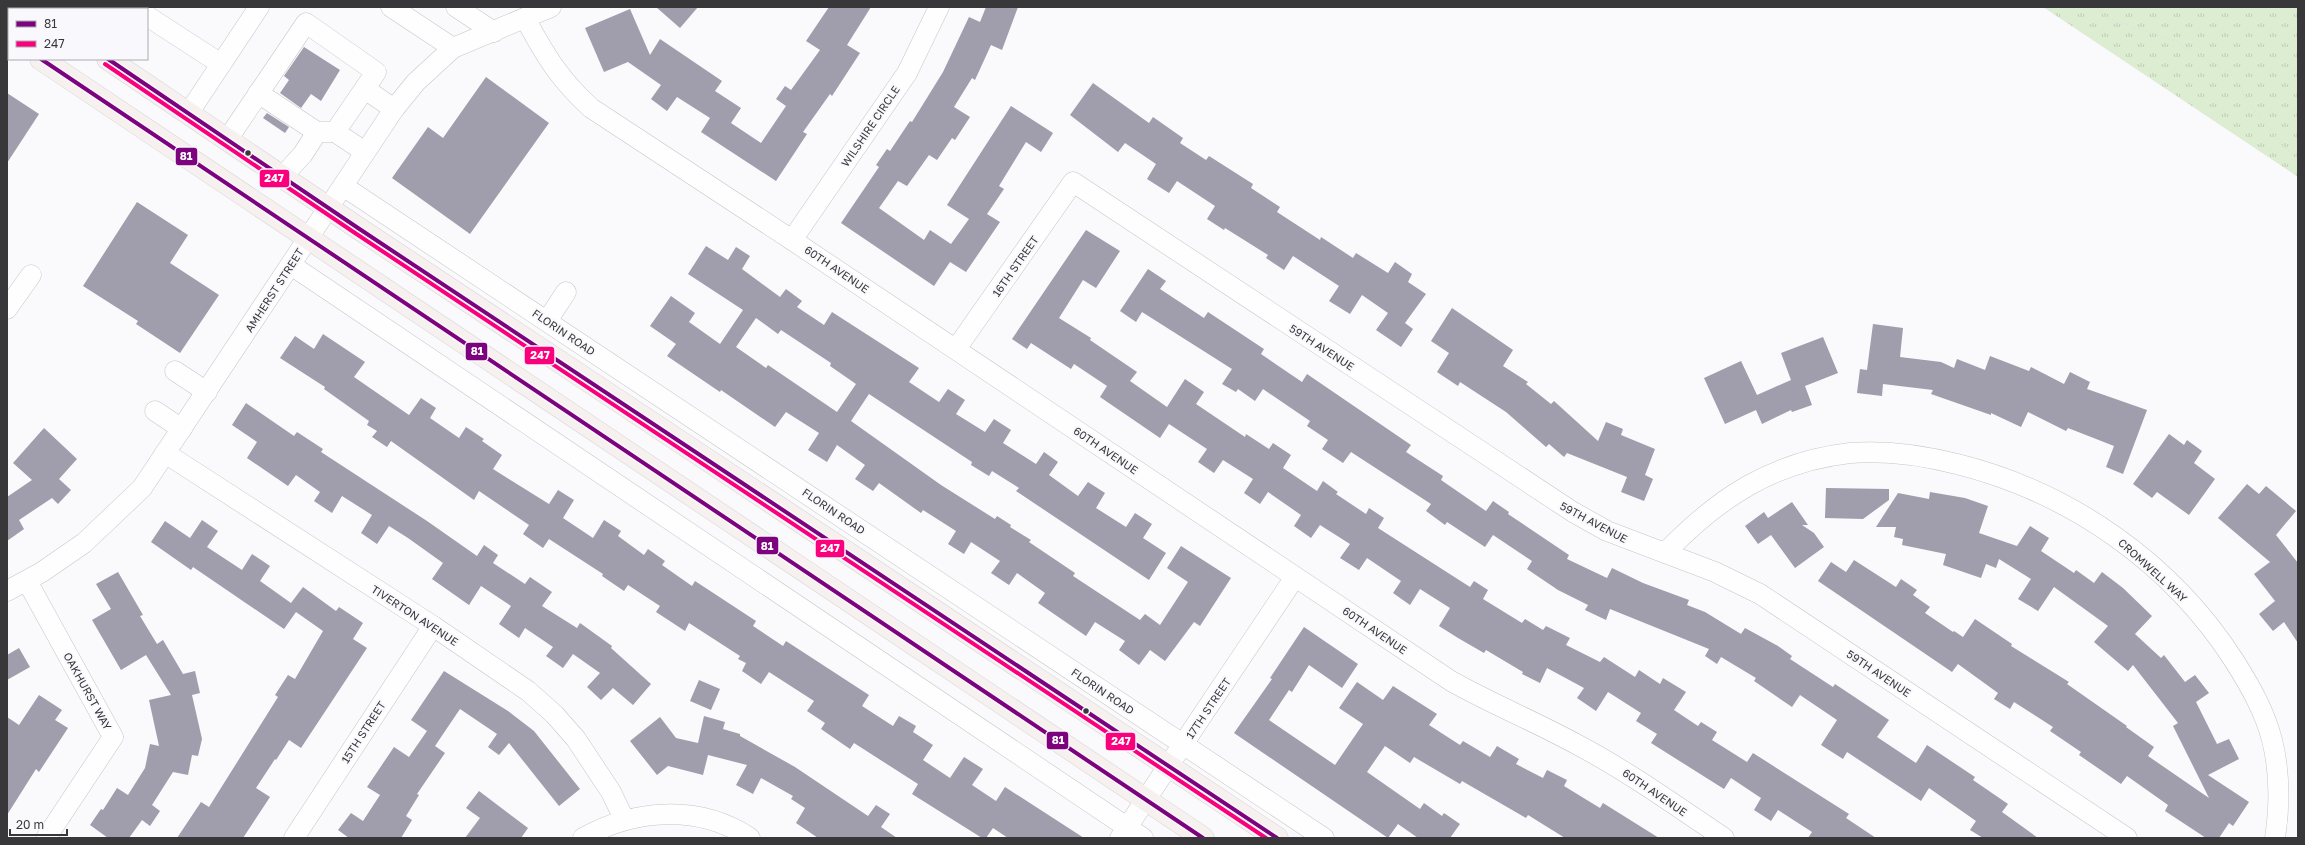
<svg xmlns="http://www.w3.org/2000/svg" width="2305" height="845" font-family="'Golos Text',sans-serif">
	<style>
		.grass { fill: url(#grass-tufts) }
		.building { fill: #a09dac; fill-rule: evenodd }
		.lines { fill: none; stroke-linecap: round; stroke-linejoin: round }
		.minor-casing { stroke: #c6c5c7; stroke-width: 21 }
		.major-casing { stroke: #d6d5d7; stroke-width: 23 }
		.path { stroke: #e0e0e1; stroke-width: 2.5; stroke-dasharray: 1 3; stroke-linecap: butt }
		.minor { stroke: #fefeff; stroke-width: 20 }
		.major { stroke: #f6f0ef; stroke-width: 22 }
		.bus-1-casing { stroke: #f9f8fd; stroke-width: 7 }
		.bus-2-casing { stroke: #f9f8fd; stroke-width: 7 }
		.bus-1 { stroke: #7c027e; stroke-width: 4 }
		.bus-2 { stroke: #fa007d; stroke-width: 4 }
		.bus-dot { fill: #38383a; stroke: #f9f8fd; stroke-width: 1.5 }
		.labels { text-anchor: middle; dominant-baseline: central; stroke-width: 4; stroke-linejoin: round; paint-order: stroke }
		.street-label { font-size: 11px; fill: #38383a; stroke: #f9f8fd }
		.line-badge { stroke: #f9f8fd; stroke-width: 1.5 }
		.badge-label { font-size: 11px; text-anchor: middle; font-weight: bold; fill: #fff }
	</style>
	<defs>
		<pattern id="grass-tufts" width="24" height="20" patternUnits="userSpaceOnUse"><rect width="24" height="20" fill="#ddedd1"/><path d="M3 7l-1-3M5 7V3M7 7l1-3M15 17l-1-3M17 17v-4M19 17l1-3" fill="none" stroke="#beccb4"/></pattern>
	</defs>
	<rect width="100%" height="100%" fill="#faf9fc"/>
	<path class="grass" d="M2043 7H2298V177Z"/>
	<g class="building">
		<path d="M656 7H698L680 28Z"/>
		<path d="M829 7H871L847 45 860 53 832 96 830 94 803 132 807 134 776 181 701 132 710 118 677 97 667 111 651 99 661 85 628 62 604 72 585 28 630 9 650 55 660 39 722 81 715 91 741 108 731 123 761 143 786 106 776 99 785 86 791 90 820 50 806 41Z"/>
		<path d="M986 7H1018L1002 50 991 45 975 80 972 78 954 107 970 117 955 140 952 138 937 160 929 155 907 186 898 181 879 208 924 240 930 230 951 244 969 219 947 205 1011 106 1053 133 1041 152 1026 142 999 186 1004 189 987 214 1000 222 966 272 950 262 934 286 841 223 879 167 876 165 887 149 890 151 910 121 912 122 943 72 969 17 980 22Z"/>
		<path d="M304 47 340 70 321 101 311 94 301 108 280 93 289 80 284 76Z"/>
		<path d="M486 77 549 123 470 234 392 178 428 127 443 138Z"/>
		<path d="M1093 83 1149 123 1153 117 1183 138 1180 143 1206 160 1209 156 1253 184 1251 188 1280 207 1277 212 1320 240 1321 237 1353 258 1356 253 1388 273 1395 262 1412 274 1408 282 1426 294 1405 323 1413 329 1401 347 1376 330 1388 313 1362 295 1350 314 1329 301 1339 286 1293 256 1284 270 1266 258 1268 255 1225 228 1224 230 1207 219 1215 206 1177 181 1169 193 1147 179 1156 164 1125 143 1118 152 1070 115Z"/>
		<path d="M7 93 39 114 7 163Z"/>
		<path d="M267 113 289 127 285 133 263 118Z"/>
		<path d="M137 202 188 235 170 263 219 295 180 353 136 324 138 321 83 286Z"/>
		<path d="M1086 230 1120 251 1096 288 1083 280 1059 318 1091 338 1090 340 1137 372 1130 381 1167 407 1185 379 1204 392 1196 404 1245 437 1246 434 1269 449 1273 443 1291 455 1283 468 1317 491 1323 481 1338 492 1336 494 1366 514 1369 508 1384 518 1378 528 1470 587 1474 581 1488 590 1483 599 1522 623 1525 619 1543 630 1546 626 1570 638 1566 645 1600 662 1604 657 1635 677 1639 670 1660 684 1663 678 1686 692 1674 710 1698 726 1701 722 1717 732 1712 740 1747 762 1753 753 1849 814 1846 818 1876 838H1808L1812 832 1778 810 1771 821 1754 810 1761 798 1731 778 1724 789 1651 743 1657 734 1636 721 1641 713 1608 692 1596 711 1577 698 1584 688 1547 668 1540 683 1522 674 1523 672 1486 650 1484 653 1458 638 1439 626 1450 608 1420 589 1410 605 1393 593 1401 581 1367 558 1359 570 1340 558 1350 544 1320 525 1311 538 1294 526 1301 515 1268 492 1260 504 1244 493 1253 479 1223 460 1214 473 1198 462 1207 449 1169 424 1160 438 1100 397 1107 386 1074 364 1071 369 1031 343 1027 349 1012 339Z"/>
		<path d="M706 246 728 260 736 247 750 256 742 269 780 297 786 289 802 301 797 307 824 325 832 312 919 368 909 382 939 402 948 389 965 400 956 414 985 432 994 419 1011 430 1003 443 1036 464 1044 452 1058 462 1049 475 1078 496 1088 482 1105 493 1096 508 1126 527 1135 513 1152 524 1143 538 1166 553 1149 580 1016 491 1019 488 992 471 989 476 971 465 972 462 869 394 851 421 941 485 995 519 997 516 1011 525 1010 527 1031 540 1029 542 1075 573 1073 576 1140 620 1145 614 1160 625 1188 582 1167 568 1181 546 1231 578 1200 626 1194 622 1165 661 1150 650 1139 665 1119 650 1125 641 1095 622 1086 636 1038 603 1045 593 1017 573 1009 585 991 573 1000 561 971 542 964 554 948 544 956 531 923 510 921 513 879 483 873 491 855 479 865 465 837 445 827 462 808 450 819 433 786 412 775 427 721 390 720 392 667 356 676 344 650 326 671 296 695 313 689 322 720 344 743 310 688 274ZM756 318 778 334 781 330 831 363 830 366 856 384 837 412 768 365 766 368 736 347Z"/>
		<path d="M1148 269 1166 281 1160 289 1204 318 1208 312 1264 349 1261 354 1302 382 1307 374 1411 445 1406 452 1443 476 1441 480 1486 511 1493 501 1509 512 1508 514 1569 555 1567 559 1607 578 1612 568 1643 583 1689 600 1687 605 1705 612 1741 634 1745 628 1778 646 1792 656 1790 659 1833 687 1835 684 1889 720 1877 737 1916 763 1927 745 1975 777 1973 780 2008 804 2002 812 2038 838H1983L1970 830 1976 821 1929 788 1921 801 1847 752 1843 759 1821 745 1837 720 1800 695 1792 707 1754 681 1756 678 1721 657 1717 664 1705 656 1709 649 1610 609 1606 620 1585 610 1588 605 1558 590 1527 569 1532 561 1493 535 1485 547 1447 522 1445 525 1426 511 1431 504 1351 452 1343 463 1322 449 1328 440 1307 426 1310 421 1263 389 1255 401 1238 389 1236 392 1222 384 1232 369 1142 312 1136 322 1120 311Z"/>
		<path d="M1452 308 1513 350 1503 366 1528 382 1526 384 1551 404 1554 401 1598 441 1606 422 1623 429 1621 435 1655 449 1645 475 1653 479 1644 501 1621 492 1627 477 1567 453 1564 457 1549 444 1546 447 1506 412 1460 382 1458 386 1437 372 1449 353 1431 341Z"/>
		<path d="M1873 324 1903 328 1900 357 1941 362 1954 368 1957 359 1985 370 1990 356 2029 371 2031 367 2064 384 2070 372 2090 382 2087 389 2147 410 2123 474 2106 467 2114 446 2068 428 2066 431 2028 412 2021 427 1991 413V415L1931 394 1933 390 1883 384 1882 396 1857 393 1860 369 1867 370Z"/>
		<path d="M323 334 365 362 354 377 409 415 421 398 436 408 430 418 459 438 466 427 484 439 482 441 502 455 493 469 549 504 558 490 574 500 563 518 593 538 604 520 621 531 618 536 644 555 648 549 665 561 662 565 692 586 695 581 756 621 753 626 783 646 786 641 869 695 862 706 893 726 899 716 916 726 913 732 933 745 923 760 950 778 964 757 983 769 972 785 996 801 1005 787 1084 838H1008L993 828 986 838H982L912 794 918 784 854 743 850 749 821 729 825 723 807 711 814 701 769 672 761 684 742 671 746 663 738 659 740 656 689 623 685 631 656 612 660 606 628 585 624 591 602 576 603 574 549 539 543 548 523 534 529 525 479 491 474 500 391 441 387 447 372 437 377 431 367 425 369 421 324 389 325 387 280 358 295 336 314 349Z"/>
		<path d="M1823 337 1838 373 1805 386 1812 405 1792 412 1791 410 1762 424 1756 410 1725 424 1704 378 1741 361 1757 395 1791 380 1781 353Z"/>
		<path d="M246 403 294 436 297 432 323 449 321 452 427 521 477 556 484 545 498 555 493 563 525 584 530 577 552 592 542 606 577 628 580 623 612 646 611 648 651 684 633 705 613 688 601 700 587 687 600 673 573 654 563 668 546 656 553 647 525 628 519 638 499 624 511 606 481 586 469 605 432 579 443 563 408 538 389 526 377 544 361 533 372 515 342 496 332 513 314 501 320 492 296 475 288 486 247 458 257 442 232 425Z"/>
		<path d="M44 428 77 459 59 479 71 490 58 504 52 498 19 520 24 529 7 541V497L32 480 13 463Z"/>
		<path d="M2169 434 2184 445 2187 440 2202 451 2194 463 2215 479 2189 515 2157 492 2152 498 2133 484Z"/>
		<path d="M2247 484 2259 494 2266 486 2296 511 2276 535 2298 563V643L2284 622 2273 631 2259 614 2275 601 2254 574 2270 562 2218 518Z"/>
		<path d="M1826 488 1889 489V500L1863 519 1825 518Z"/>
		<path d="M1930 492 1965 498 1988 506 1979 533 2017 546 2030 526 2049 538 2041 551 2074 573 2076 570 2094 583 2102 572 2123 588 2152 616 2135 634 2161 658 2164 655 2185 682 2195 675 2209 693 2196 702 2217 744 2229 739 2239 759 2208 775 2249 802 2233 826 2229 823 2219 838H2206L2165 811 2168 805 2127 776 2121 784 2079 755 2081 752 2050 731 2053 727 2014 702 2010 709 1994 699 1998 693 1958 664 1952 672 1818 581 1831 562 1846 572 1854 560 1896 587 1901 579 1917 590 1913 595 1930 607 1925 613 1953 632 1954 631 1963 637 1975 619 2012 644 2011 646 2069 682 2067 684 2127 726 2126 727 2154 747 2148 756 2209 798 2173 726 2178 723 2133 665 2128 671 2094 642 2108 626 2054 587 2038 611 2018 599 2031 579 1999 559 1996 568 1986 564 1981 578 1943 565 1946 554 1902 545 1903 539 1894 537 1896 527H1876L1898 493 1929 499Z"/>
		<path d="M1792 502 1808 525H1802L1814 533 1824 547 1795 568 1771 535 1758 544 1745 526 1764 512 1768 518Z"/>
		<path d="M202 520 218 531 207 547 242 570 252 554 270 566 260 581 291 603 303 587 336 611 339 607 363 623 353 639 367 648 301 748 289 740 276 760 275 759 256 788 270 797 243 838H177L201 802 209 807 278 697 275 695 288 675 295 679 323 631 296 612 284 629 193 567 191 570 151 542 165 521 190 538Z"/>
		<path d="M118 572 143 615 140 616 157 644 163 640 183 674 195 671 200 693 192 695 202 739 198 756 192 755 188 775 173 772 152 805 160 811 150 826 142 820 129 838H108L90 825 101 809 103 810 117 788 128 795 145 768 150 744 159 746 149 700 171 695 146 655 121 670 92 620 111 609 96 584Z"/>
		<path d="M1304 627 1358 664 1342 688 1309 665 1292 692 1289 690 1269 720 1335 765 1363 724 1339 708 1357 682 1383 700 1393 686 1437 714 1429 725 1460 745 1463 741 1490 757 1497 746 1519 759 1516 764 1543 778 1547 770 1567 780 1564 786 1600 808 1603 803 1659 838H1565L1528 815 1526 818 1462 781 1460 784 1414 757 1410 763 1385 746 1367 772 1420 809 1424 803 1442 816 1444 813 1460 824 1450 838H1418L1398 824 1388 838 1234 733 1272 679 1270 678Z"/>
		<path d="M19 648 30 667 7 680V655Z"/>
		<path d="M444 671 508 711 534 731 580 789 559 806 509 743 499 755 488 747 497 734 460 709 435 746 445 753 417 794 419 795 406 816 412 820 401 838H349L338 830 351 813 363 821 380 795 367 787 394 747 409 757 427 731 411 720Z"/>
		<path d="M699 680 720 689 711 710 690 701Z"/>
		<path d="M39 695 62 710 55 720 68 728 39 772 36 769 7 815V717L19 725Z"/>
		<path d="M704 716 725 722 723 729 740 734V736L795 767 868 816 876 805 890 814 881 827 897 838H818L796 823 805 808 791 799 793 796 761 778 753 794 736 785 747 765 708 755 703 775 668 766 657 775 630 741 660 717 676 738 698 743Z"/>
		<path d="M479 791 528 828 521 838H465L480 818 466 808Z"/>
	</g>
	<g class="lines">
		<defs>
			<g id="minor">
				<path d="M391 7 453 48"/>
				<path d="M456 7 494 32"/>
				<path d="M147 16 221 64"/>
				<path d="M525 18C545 55 559 79 591 108L792 240 1451 681C1492 704 1536 722 1578 745 1629 772 1676 806 1724 838"/>
				<path d="M365 89 394 109"/>
				<path d="M258 93 317 132"/>
				<path d="M188 114 259 7"/>
				<path d="M335 132 365 152"/>
				<path d="M227 140 306 23 376 72 335 132H317L303 154 282 177"/>
				<path d="M343 186 1324 838"/>
				<path d="M792 240 907 73 939 7"/>
				<path d="M291 265 1143 838"/>
				<path d="M7 309 31 275"/>
				<path d="M547 321 566 292"/>
				<path d="M956 349 1073 182 1573 512 1607 531 1715 572 1760 594 2127 838"/>
				<path d="M175 371 207 392"/>
				<path d="M155 411 182 429"/>
				<path d="M165 453 433 626 528 691 554 714 576 739 611 792 624 819"/>
				<path d="M1665 553C1718 498 1772 462 1850 453 1886 450 1922 455 1957 464 2070 492 2172 563 2235 662 2250 686 2265 712 2272 740 2280 772 2280 805 2275 838"/>
				<path d="M27 581 113 737 46 838"/>
				<path d="M7 591 42 572 84 543 142 488 394 109 416 82 453 48 551 7"/>
				<path d="M294 838 433 626"/>
				<path d="M583 838C634 809 699 804 750 838"/>
				<path d="M1120 838 1295 577"/>
			</g>
			<g id="major">
				<path d="M31 7 34 9"/>
				<path d="M7 36 9 38"/>
				<path d="M41 59 1203 838"/>
				<path d="M108 59 358 228 1277 838"/>
			</g>
		</defs>
		<use href="#minor" class="minor-casing"/>
		<use href="#major" class="major-casing"/>
		<path class="path" d="M2097 7 2107 18 2177 42 2233 75 2251 106 2285 148 2298 156"/>
		<use href="#minor" class="minor"/>
		<use href="#major" class="major"/>
		<defs>
			<g id="bus-1">
				<path d="M41 59 1203 838"/>
				<path d="M108 59 358 228 1277 838"/>
			</g>
			<path id="bus-2" d="M105 64 355 233 1266 838"/>
		</defs>
		<use href="#bus-1" class="bus-1-casing"/>
		<use href="#bus-2" class="bus-2-casing"/>
		<use href="#bus-1" class="bus-1"/>
		<use href="#bus-2" class="bus-2"/>
	</g>
	<g class="bus-dot">
		<circle cx="248" cy="153" r="3.5"/>
		<circle cx="1086" cy="711" r="3.5"/>
	</g>
	<g class="labels">
		<g class="street-label">
			<text transform="translate(870 126) rotate(-56)">WILSHIRE CIRCLE</text>
			<text transform="translate(1015 266) rotate(-55)">16TH STREET</text>
			<text transform="translate(837 269) rotate(34)">60TH AVENUE</text>
			<text transform="translate(274 290) rotate(-57)">AMHERST STREET</text>
			<text transform="translate(564 332) rotate(34)">FLORIN ROAD</text>
			<text transform="translate(1322 347) rotate(33)">59TH AVENUE</text>
			<text transform="translate(1106 450) rotate(34)">60TH AVENUE</text>
			<text transform="translate(834 511) rotate(34)">FLORIN ROAD</text>
			<text transform="translate(1594 522) rotate(28)">59TH AVENUE</text>
			<text transform="translate(2153 570) rotate(42)">CROMWELL WAY</text>
			<text transform="translate(415 615) rotate(33)">TIVERTON AVENUE</text>
			<text transform="translate(1375 630) rotate(34)">60TH AVENUE</text>
			<text transform="translate(1879 673) rotate(34)">59TH AVENUE</text>
			<text transform="translate(88 691) rotate(61)">OAKHURST WAY</text>
			<text transform="translate(1103 691) rotate(34)">FLORIN ROAD</text>
			<text transform="translate(1208 708) rotate(-56)">17TH STREET</text>
			<text transform="translate(363 732) rotate(-57)">15TH STREET</text>
			<text transform="translate(1655 792) rotate(34)">60TH AVENUE</text>
		</g>
	</g>
	<g class="line-badge">
		<rect x="175" y="147" width="23" height="19" rx="4" fill="#7c027e"/>
		<rect x="259" y="169" width="31" height="19" rx="4" fill="#fa007d"/>
		<rect x="465" y="342" width="23" height="19" rx="4" fill="#7c027e"/>
		<rect x="524" y="346" width="31" height="19" rx="4" fill="#fa007d"/>
		<rect x="756" y="536" width="23" height="19" rx="4" fill="#7c027e"/>
		<rect x="815" y="539" width="30" height="19" rx="4" fill="#fa007d"/>
		<rect x="1046" y="731" width="23" height="19" rx="4" fill="#7c027e"/>
		<rect x="1105" y="732" width="31" height="19" rx="4" fill="#fa007d"/>
	</g>
	<g class="badge-label">
		<text x="186" y="160">81</text>
		<text x="274" y="182">247</text>
		<text x="477" y="355">81</text>
		<text x="540" y="359">247</text>
		<text x="767" y="550">81</text>
		<text x="830" y="552">247</text>
		<text x="1058" y="744">81</text>
		<text x="1121" y="745">247</text>
	</g>
	<rect width="2305" height="845" fill="none" stroke="#38383a" stroke-width="16"/>
	<rect x="8" y="8" width="140" height="52" fill="#f9f8fd" stroke="#acabaf"/>
	<rect x="16" y="21" width="20" height="6" fill="#7c027e" stroke="#acabaf"/>
	<text x="44" y="28" font-size="12" fill="#38383a">81</text>
	<rect x="16" y="41" width="20" height="6" fill="#fa007d" stroke="#acabaf"/>
	<text x="44" y="48" font-size="12" fill="#38383a">247</text>
	<path d="M10 829v6h57v-6" fill="none" stroke="#38383a" stroke-width="2"/>
	<text x="16" y="829" font-size="12" fill="#38383a" stroke="#f9f8fd" stroke-width="3" paint-order="stroke">20 m</text>
</svg>
